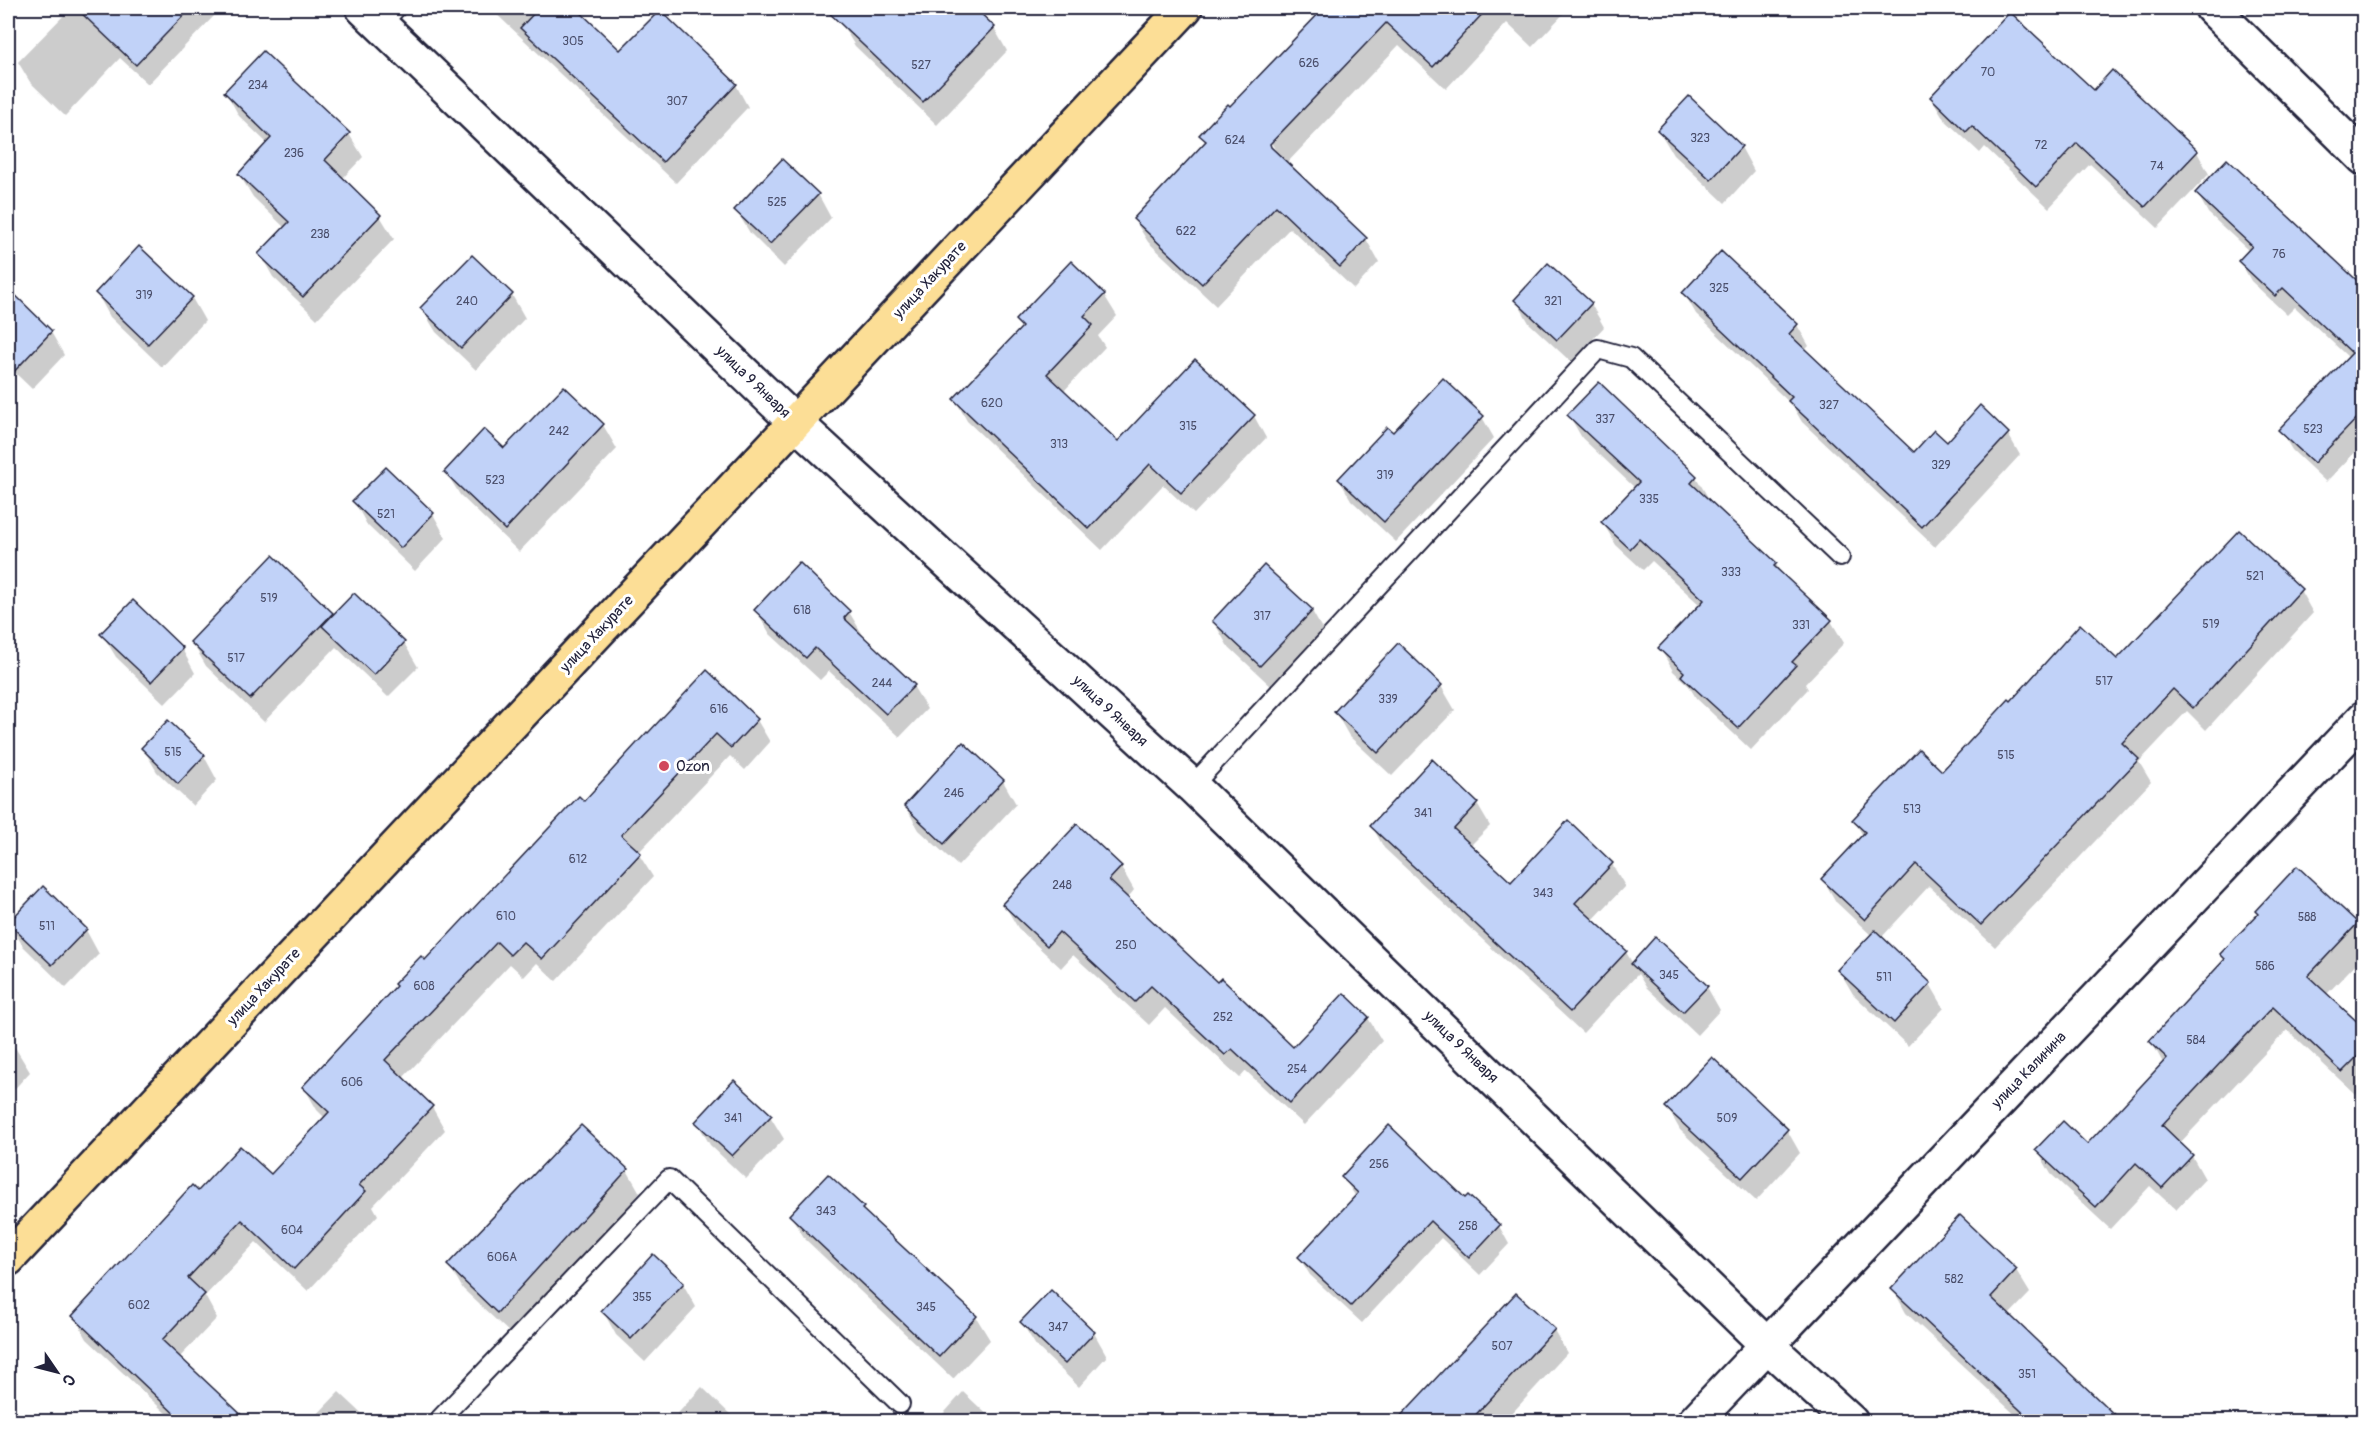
<svg xmlns="http://www.w3.org/2000/svg" width="2371" height="1429" font-family="Pangolin,sans-serif">
	<style>
		.shadow { fill: #0003; fill-rule: evenodd }
		.building { fill: #c1d2f8; stroke: #22223b; stroke-width: 1.5 }
		.lines { fill: none; stroke-linecap: round; stroke-linejoin: round }
		.lane-casing { stroke: #22223b; stroke-width: 22 }
		.street-casing { stroke: #22223b; stroke-width: 38 }
		.primary-casing { stroke: #22223b; stroke-width: 38 }
		.lane { stroke: #fff; stroke-width: 18 }
		.street { stroke: #fff; stroke-width: 33 }
		.primary { stroke: #fcde96; stroke-width: 33 }
		.poi-dot { fill: #d1495b; stroke: #fff; stroke-width: 2 }
		.labels { text-anchor: middle; dominant-baseline: central; stroke-width: 6; stroke-linejoin: round; paint-order: stroke }
		.number-label { font-size: 12px; fill: #4a4e6a }
		.street-label { font-size: 15px; fill: #22223b; stroke: #fff }
		.poi-label { font-size: 15px; fill: #22223b; stroke: #fff; text-anchor: start }
	</style>
	<rect width="100%" height="100%" fill="#fff"/>
	<filter id="ink" filterUnits="userSpaceOnUse"><feTurbulence type="fractalNoise" baseFrequency=".0167" numOctaves="2"/><feDisplacementMap in="SourceGraphic" scale="12" xChannelSelector="R" yChannelSelector="G"/><feConvolveMatrix kernelMatrix="1 2 1 2 8 2 1 2 1" color-interpolation-filters="sRGB"/></filter>
	<g filter="url(#ink)">
		<g class="shadow">
			<path d="M71 8H209L214 16 148 84 120 58 65 116 30 82 18 62Z"/>
			<path d="M490 8H574L620 52 736 85 748 107 676 183Z"/>
			<path d="M856 8H973L994 28 1007 51 937 125 855 46 841 23Z"/>
			<path d="M1326 8H1569L1532 47 1507 23 1446 89 1399 45 1286 164 1366 239 1379 262 1354 289 1290 228 1216 306 1148 242 1134 219 1206 144 1201 135 1230 108ZM1268 137 1276 151H1273L1265 138Z"/>
			<path d="M226 92 349 134 363 157 342 179 380 216 394 239 317 319 273 277 260 254 285 228 253 197 239 174 268 144 239 116Z"/>
			<path d="M2094 92 2197 152 2209 174 2158 228 2090 164 2049 208 1985 147 1980 153 1944 119 1931 97Z"/>
			<path d="M1659 131 1741 147 1754 171 1725 203 1673 154Z"/>
			<path d="M2197 193 2364 287V443L2326 482 2292 450 2280 430 2349 358 2295 307 2287 315 2251 281 2240 261 2249 251 2208 213Z"/>
			<path d="M818 194 831 218 784 267 750 233 736 210Z"/>
			<path d="M1721 254 1797 325 1809 346 1804 351 1914 454 1947 444 2008 434 2020 455 1935 547 1802 422 1792 405 1696 314 1684 293Z"/>
			<path d="M9 291 51 332 64 355 32 389 8 366Z"/>
			<path d="M97 293 192 298 205 321 162 367 110 317Z"/>
			<path d="M512 295 525 318 476 370 436 332 422 309Z"/>
			<path d="M1104 295 1117 316 1098 336 1105 347 1063 392 1118 444 1254 416 1266 438 1194 514 1163 485 1102 550 967 421 955 399 1022 329 1017 321Z"/>
			<path d="M1516 300 1591 304 1604 327 1571 362 1529 323Z"/>
			<path d="M564 388 603 425 617 449 519 552 460 495 446 472 504 451Z"/>
			<path d="M1569 415 1696 477 1709 499 1708 501 1776 564 1783 577 1831 621 1844 643 1805 684 1808 689 1751 750 1696 698 1689 686 1673 671 1660 648 1700 605 1652 561 1643 570 1616 545 1603 523 1635 488 1582 438Z"/>
			<path d="M1482 417 1494 438 1396 542 1351 500 1339 479 1393 434Z"/>
			<path d="M354 501 433 514 446 538 415 571 367 525Z"/>
			<path d="M2300 590 2313 613 2206 730 2187 711 2139 762 2151 782 1995 947 1929 886 1881 938 1930 984 1944 1008 1908 1046 1853 994 1839 970 1872 936 1836 902 1823 879 1863 836 1854 820 1942 773 2011 703Z"/>
			<path d="M354 595 404 643 418 667 388 697 336 647 264 722 206 666 192 642 332 614 333 616Z"/>
			<path d="M133 602 182 649 195 673 165 704 116 657 102 634Z"/>
			<path d="M756 610 849 612 863 635 861 637 913 686 927 709 900 737 829 671 820 680 770 634Z"/>
			<path d="M1312 611 1325 634 1274 689 1227 645 1214 622Z"/>
			<path d="M1398 645 1441 686 1455 710 1392 776 1349 736 1336 713Z"/>
			<path d="M757 720 770 742 745 770 730 756 638 853 653 877 556 981 537 963 524 977 510 964 402 1079 432 1107 445 1130 373 1206 378 1215 308 1291 256 1242 205 1296 217 1318 179 1358 247 1422H172L173 1420 87 1339 74 1316 198 1193 271 1176 325 1118 317 1110 304 1087 584 803 647 734Z"/>
			<path d="M143 748 204 756 217 780 193 806 157 772Z"/>
			<path d="M1003 781 1016 804 958 866 919 830 905 806Z"/>
			<path d="M1477 804 1490 826 1470 846 1511 884 1612 864 1625 886 1592 921 1626 952 1633 964 1707 987 1720 1010 1697 1035 1646 987 1638 974 1583 1033 1384 848 1372 826Z"/>
			<path d="M1121 867 1134 890 1127 899 1217 984 1293 1049 1368 1018 1382 1041 1304 1125 1246 1071 1240 1078 1165 1008 1149 1025 1073 955 1061 968 1018 928 1004 904Z"/>
			<path d="M9 923 86 930 99 954 66 988 23 946Z"/>
			<path d="M2357 924 2364 936V955L2326 995 2364 1030V1087L2356 1095 2287 1030 2179 1144 2192 1156 2205 1179 2176 1210 2150 1186 2110 1229 2051 1174 2037 1150 2087 1146 2163 1063 2151 1041 2225 960 2222 955Z"/>
			<path d="M8 1040 16 1049 30 1072 8 1096Z"/>
			<path d="M1667 1107 1787 1130 1800 1153 1756 1201 1680 1130Z"/>
			<path d="M770 1116 784 1139 746 1179 710 1145 697 1122Z"/>
			<path d="M627 1170 640 1193 512 1335 463 1289 449 1265Z"/>
			<path d="M1343 1177 1465 1200 1499 1226 1509 1244 1480 1275 1441 1238 1362 1323 1310 1275 1299 1257 1356 1197Z"/>
			<path d="M862 1208 866 1215 976 1317 990 1340 953 1379 805 1239 791 1216Z"/>
			<path d="M2016 1270 2030 1293 2008 1316 2120 1422H2023L1906 1313 1893 1289Z"/>
			<path d="M683 1284 696 1307 645 1362 616 1335 603 1311Z"/>
			<path d="M1022 1323 1094 1333 1107 1356 1079 1387 1036 1346Z"/>
			<path d="M1554 1330 1567 1353 1504 1422H1411Z"/>
			<path d="M702 1387 738 1422H670Z"/>
			<path d="M339 1392 371 1422H310Z"/>
			<path d="M963 1392 995 1422H936Z"/>
			<path d="M816 1417 821 1422H812Z"/>
		</g>
		<g class="building">
			<path d="M76 8H191L136 65Z"/>
			<path d="M539 8H576L620 50 660 10 737 84 663 162 520 28Z"/>
			<path d="M824 8H975L995 27 923 102Z"/>
			<path d="M1324 8H1488L1433 67 1386 23 1270 144 1271 147 1367 238 1340 267 1276 206 1202 284 1133 219 1206 141 1199 135 1228 104 1230 106Z"/>
			<path d="M2010 12 2094 90 2112 70 2198 151 2145 207 2077 143 2036 187 1972 126 1966 132 1930 97Z"/>
			<path d="M263 51 350 133 325 160 381 215 303 297 258 254 289 222 238 174 271 138 224 92Z"/>
			<path d="M1689 96 1742 146 1711 180 1657 130Z"/>
			<path d="M782 159 819 194 770 244 734 210Z"/>
			<path d="M2227 159 2364 287V411L2314 463 2278 430 2352 353 2283 288 2275 296 2238 261 2252 246 2195 193Z"/>
			<path d="M139 246 193 297 148 344 95 293Z"/>
			<path d="M1721 251 1798 324 1789 334 1914 452 1934 430 1947 442 1980 405 2009 433 1922 527 1788 401 1792 397 1682 293Z"/>
			<path d="M472 255 513 294 461 348 420 308Z"/>
			<path d="M1071 261 1105 294 1084 316 1093 325 1047 374 1118 441 1195 359 1255 415 1181 493 1150 464 1089 529 953 399 1022 327 1015 320Z"/>
			<path d="M1548 263 1592 303 1557 340 1514 300Z"/>
			<path d="M8 288 52 331 8 378Z"/>
			<path d="M1443 378 1484 416 1384 522 1338 479 1387 427 1393 432Z"/>
			<path d="M1599 382 1697 476 1691 483 1777 563 1774 566 1832 620 1792 662 1796 665 1738 728 1681 676 1684 672 1658 648 1704 600 1639 539 1630 549 1601 522 1639 482 1567 415Z"/>
			<path d="M564 386 604 424 505 530 444 472 484 429 504 448Z"/>
			<path d="M386 467 434 513 401 548 352 501Z"/>
			<path d="M2239 530 2302 589 2193 708 2173 689 2122 743 2139 759 1981 925 1916 864 1865 920 1821 879 1865 832 1852 820 1919 749 1942 771 2009 699 2011 701 2080 624 2117 659Z"/>
			<path d="M273 555 333 613 250 699 190 642Z"/>
			<path d="M799 562 850 611 844 618 915 685 886 714 815 648 806 658 754 610Z"/>
			<path d="M1264 565 1313 610 1260 666 1212 621Z"/>
			<path d="M354 593 405 642 374 675 322 626Z"/>
			<path d="M133 600 183 648 151 682 100 634Z"/>
			<path d="M1398 643 1442 685 1378 753 1334 712Z"/>
			<path d="M707 670 758 719 731 748 716 734 621 835 641 853 542 959 523 942 510 955 497 942 385 1060 433 1106 359 1185 366 1191 294 1269 242 1220 188 1278 205 1294 162 1340 249 1422H183L72 1316 192 1185 198 1191 240 1146 271 1174 329 1112 302 1087 396 986 394 984 421 956 425 960 579 796 584 801 647 732 648 733Z"/>
			<path d="M168 720 205 755 178 784 141 748Z"/>
			<path d="M963 742 1004 780 944 844 904 806Z"/>
			<path d="M1432 759 1478 803 1454 829 1511 882 1568 820 1613 863 1575 903 1627 951 1570 1012 1370 826Z"/>
			<path d="M1077 824 1122 866 1109 880 1217 982 1221 978 1293 1047 1344 993 1369 1017 1290 1103 1232 1049 1225 1055 1151 986 1135 1002 1059 932 1047 946 1002 904Z"/>
			<path d="M2297 866 2358 923 2308 976 2364 1028V1050L2342 1072 2273 1007 2162 1125 2193 1155 2162 1188 2136 1163 2096 1207 2035 1150 2063 1121 2087 1144 2167 1058 2149 1041 2225 959 2220 954 2258 914 2255 911Z"/>
			<path d="M43 886 87 929 52 965 8 923Z"/>
			<path d="M1875 930 1931 983 1894 1023 1837 970Z"/>
			<path d="M1655 937 1708 986 1683 1012 1631 964Z"/>
			<path d="M1712 1057 1788 1129 1742 1178 1665 1107Z"/>
			<path d="M734 1080 772 1115 732 1156 695 1122Z"/>
			<path d="M581 1125 628 1169 497 1313 447 1265Z"/>
			<path d="M1389 1125 1465 1198 1468 1195 1500 1225 1469 1258 1430 1221 1351 1306 1298 1257 1358 1193 1341 1177Z"/>
			<path d="M828 1174 864 1207 862 1209 977 1316 939 1357 789 1215Z"/>
			<path d="M1960 1215 2017 1269 1991 1297 2122 1422H2033L1891 1289Z"/>
			<path d="M653 1254 684 1283 631 1339 601 1311Z"/>
			<path d="M1051 1290 1095 1332 1065 1364 1020 1322Z"/>
			<path d="M1516 1293 1555 1329 1469 1422H1395Z"/>
		</g>
		<g class="lines">
			<defs>
				<g id="lane">
					<path d="M381 24 396 8"/>
					<path d="M1192 786 1598 349 1631 358 1840 557"/>
					<path d="M437 1422 669 1179 900 1404"/>
				</g>
				<g id="street">
					<path d="M363 8 796 423 1192 786 1767 1345 1851 1422"/>
					<path d="M2212 8 2364 158"/>
					<path d="M1694 1422 2364 718"/>
				</g>
				<path id="primary" d="M8 1259 1185 8"/>
			</defs>
			<use href="#lane" class="lane-casing"/>
			<use href="#street" class="street-casing"/>
			<use href="#primary" class="primary-casing"/>
			<use href="#lane" class="lane"/>
			<use href="#street" class="street"/>
			<use href="#primary" class="primary"/>
		</g>
	</g>
	<circle class="poi-dot" cx="664" cy="766" r="6"/>
	<g class="labels">
		<g class="number-label">
			<text x="573" y="41">305</text>
			<text x="1309" y="63">626</text>
			<text x="921" y="65">527</text>
			<text x="1988" y="72">70</text>
			<text x="258" y="85">234</text>
			<text x="677" y="101">307</text>
			<text x="1700" y="138">323</text>
			<text x="1235" y="140">624</text>
			<text x="2041" y="145">72</text>
			<text x="294" y="153">236</text>
			<text x="2157" y="166">74</text>
			<text x="777" y="202">525</text>
			<text x="1186" y="231">622</text>
			<text x="320" y="234">238</text>
			<text x="2279" y="254">76</text>
			<text x="1719" y="288">325</text>
			<text x="144" y="295">319</text>
			<text x="467" y="301">240</text>
			<text x="1553" y="301">321</text>
			<text x="992" y="403">620</text>
			<text x="1829" y="405">327</text>
			<text x="1605" y="419">337</text>
			<text x="1188" y="426">315</text>
			<text x="2313" y="429">523</text>
			<text x="559" y="431">242</text>
			<text x="1059" y="444">313</text>
			<text x="1941" y="465">329</text>
			<text x="1385" y="475">319</text>
			<text x="495" y="480">523</text>
			<text x="1649" y="499">335</text>
			<text x="386" y="514">521</text>
			<text x="1731" y="572">333</text>
			<text x="2255" y="576">521</text>
			<text x="269" y="598">519</text>
			<text x="802" y="610">618</text>
			<text x="1262" y="616">317</text>
			<text x="2211" y="624">519</text>
			<text x="1801" y="625">331</text>
			<text x="236" y="658">517</text>
			<text x="2104" y="681">517</text>
			<text x="882" y="683">244</text>
			<text x="1388" y="699">339</text>
			<text x="719" y="709">616</text>
			<text x="173" y="752">515</text>
			<text x="2006" y="755">515</text>
			<text x="954" y="793">246</text>
			<text x="1912" y="809">513</text>
			<text x="1423" y="813">341</text>
			<text x="578" y="859">612</text>
			<text x="1062" y="885">248</text>
			<text x="1543" y="893">343</text>
			<text x="506" y="916">610</text>
			<text x="2307" y="917">588</text>
			<text x="47" y="926">511</text>
			<text x="1126" y="945">250</text>
			<text x="2265" y="966">586</text>
			<text x="1669" y="975">345</text>
			<text x="1884" y="977">511</text>
			<text x="424" y="986">608</text>
			<text x="1223" y="1017">252</text>
			<text x="2196" y="1040">584</text>
			<text x="1297" y="1069">254</text>
			<text x="352" y="1082">606</text>
			<text x="733" y="1118">341</text>
			<text x="1727" y="1118">509</text>
			<text x="1379" y="1164">256</text>
			<text x="826" y="1211">343</text>
			<text x="1468" y="1226">258</text>
			<text x="292" y="1230">604</text>
			<text x="502" y="1257">606А</text>
			<text x="1954" y="1279">582</text>
			<text x="642" y="1297">355</text>
			<text x="139" y="1305">602</text>
			<text x="926" y="1307">345</text>
			<text x="1058" y="1327">347</text>
			<text x="1502" y="1346">507</text>
			<text x="2027" y="1374">351</text>
		</g>
		<g class="street-label">
			<text transform="translate(930 280) rotate(-47)">улица Хакурате</text>
			<text transform="translate(753 382) rotate(44)">улица 9 Января</text>
			<text transform="translate(597 634) rotate(-47)">улица Хакурате</text>
			<text transform="translate(1110 711) rotate(43)">улица 9 Января</text>
			<text transform="translate(264 987) rotate(-47)">улица Хакурате</text>
			<text transform="translate(1461 1047) rotate(44)">улица 9 Января</text>
			<text transform="translate(2029 1070) rotate(-46)">улица Калинина</text>
		</g>
		<g class="poi-label">
			<text x="676" y="766">Ozon</text>
		</g>
	</g>
	<rect width="2371" height="1429" fill="none" stroke="#fff" stroke-width="30"/>
	<rect x="15" y="15" width="2341" height="1399" fill="none" stroke="#22223b" stroke-width="2" filter="url(#ink)"/>
	<g transform="translate(57 1372) rotate(125)" stroke="#ffffff" stroke-width="4.5" paint-order="stroke">
	<path d="M0-4.5L10 22L0 15L-10 22Z" fill="#22223b"/>
	<text y="-9" font-size="16" font-weight="bold" text-anchor="middle" fill="#22223b">С</text>
	</g>
</svg>
